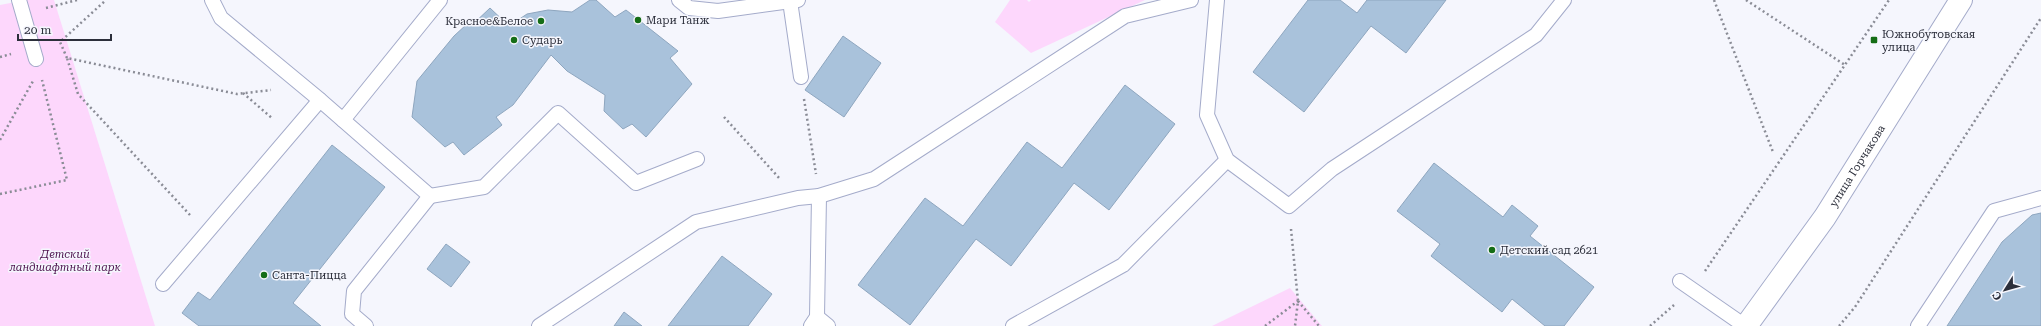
<svg xmlns="http://www.w3.org/2000/svg" width="2041" height="326" font-family="'Roboto Serif',serif">
	<style>
		.green { fill: #fdd7fc }
		.building { fill: #a9c2db; stroke: #8ea6bf }
		.lines { fill: none; stroke-linecap: round; stroke-linejoin: round }
		.lane-casing { stroke: #a4abca; stroke-width: 16 }
		.secondary-casing { stroke: #a4abca; stroke-width: 24 }
		.path { stroke: #8a8c96; stroke-width: 2.5; stroke-dasharray: 2 3; stroke-linecap: butt }
		.lane { stroke: #fff; stroke-width: 14 }
		.secondary { stroke: #fff; stroke-width: 22 }
		.poi-dot { fill: #156d16; stroke: #f5f6fd; stroke-width: 1.5 }
		.labels { text-anchor: middle; dominant-baseline: central; stroke-width: 3; stroke-linejoin: round; paint-order: stroke }
		.poi-label { font-size: 11px; fill: #2c2f3b; stroke: #f5f6fd; text-anchor: start }
		.street-label { font-size: 11px; fill: #2c2f3b; stroke: #f5f6fd }
		.park-label { font-size: 11px; font-style: italic; fill: #4e134f; stroke: #f5f6fd }
	</style>
	<rect width="100%" height="100%" fill="#f5f6fd"/>
	<g class="green">
		<path d="M26 0H54L155 326H0V5Z"/>
		<path d="M1010 0H1027L1029 2 1031 0H1145L1031 53 995 22Z"/>
		<path d="M1290 288 1322 326H1212Z"/>
	</g>
	<g class="building">
		<path d="M590 0H596L615 17 626 10 678 51 670 58 692 84 646 137 632 124 623 129 604 111 605 95 567 71 551 55 513 105 496 117 502 125 464 155 453 142 445 147 412 117 417 81 454 36 467 24 471 26 490 8 509 26 527 14 548 10 572 12Z"/>
		<path d="M1308 0H1340L1357 13 1367 0H1446L1406 53 1371 26 1304 112 1253 72Z"/>
		<path d="M843 36 881 63 844 117 805 90Z"/>
		<path d="M1125 85 1175 124 1109 210 1074 183 1011 266 976 239 910 325 858 285 925 198 963 226 1027 142 1062 168Z"/>
		<path d="M332 145 385 187 293 303 321 326H199L182 313 198 292 210 300Z"/>
		<path d="M1434 163 1503 217 1512 205 1538 226 1530 236 1594 287 1564 326H1545L1512 299 1502 312 1431 256 1440 244 1397 211Z"/>
		<path d="M2041 213V326H1947L2002 242 2032 215Z"/>
		<path d="M446 244 470 262 451 287 427 269Z"/>
		<path d="M722 256 772 294 748 326H668Z"/>
		<path d="M624 312 642 326H614Z"/>
	</g>
	<g class="lines">
		<defs>
			<g id="lane">
				<path d="M19 0 36 59"/>
				<path d="M212 0 221 18 320 100 430 196 354 291 352 314 366 326"/>
				<path d="M679 0 689 8 718 11 798 0"/>
				<path d="M1217 0 1207 115 1227 160 1289 206 1332 169 1536 35 1564 0"/>
				<path d="M790 1 801 77"/>
				<path d="M343 120 440 0"/>
				<path d="M430 196 484 187 558 113 636 183 697 159"/>
				<path d="M1680 281 1745 326"/>
				<path d="M163 284 320 100"/>
				<path d="M817 317 819 196"/>
				<path d="M539 326 696 222 798 198 819 196 874 179 1125 16 1191 0"/>
				<path d="M811 326 817 317 828 326"/>
				<path d="M1013 326 1123 265 1227 160"/>
				<path d="M1918 326 1994 211 2041 198"/>
			</g>
			<g id="secondary">
				<path id="s1" d="M1746 326 1825 217 1961 0"/>
			</g>
		</defs>
		<use href="#lane" class="lane-casing"/>
		<use href="#secondary" class="secondary-casing"/>
		<g class="path">
			<path d="M1714 0 1773 152"/>
			<path d="M1746 0 1845 65"/>
			<path d="M46 8 77 0"/>
			<path d="M0 57 11 54"/>
			<path d="M67 58 60 42 106 0"/>
			<path d="M243 93 273 119"/>
			<path d="M804 99 816 174"/>
			<path d="M724 117 780 179"/>
			<path d="M0 140 33 81"/>
			<path d="M0 194 67 180 42 80"/>
			<path d="M190 215 78 94 67 58 237 94 271 90"/>
			<path d="M1291 229 1298 301 1295 326"/>
			<path d="M1705 271 1889 0"/>
			<path d="M1298 301 1319 326"/>
			<path d="M1265 326 1298 301"/>
			<path d="M1650 326 1674 305"/>
			<path d="M1839 326 1855 307 2041 18"/>
		</g>
		<use href="#lane" class="lane"/>
		<use href="#secondary" class="secondary"/>
	</g>
	<g class="poi-dot">
		<circle cx="638" cy="20" r="4"/>
		<circle cx="541" cy="21" r="4"/>
		<circle cx="514" cy="40" r="4"/>
		<rect x="1870" y="36" width="8" height="8" rx="2"/>
		<circle cx="1492" cy="250" r="4"/>
		<circle cx="264" cy="275" r="4"/>
	</g>
	<g class="labels">
		<g class="poi-label">
			<text x="646" y="20">Мари Танж</text>
			<text x="533" y="21" text-anchor="end">Красное&amp;Белое</text>
			<text x="1882" y="34">Южнобутовская<tspan x="1882" dy="13">улица</tspan></text>
			<text x="522" y="40">Сударь</text>
			<text x="1500" y="250">Детский сад 2621</text>
			<text x="272" y="275">Санта-Пицца</text>
		</g>
		<g class="street-label">
			<text stroke="none"><textPath href="#s1" startOffset="195">улица Горчакова</textPath></text>
		</g>
		<g class="park-label">
			<text x="65" y="254">Детский<tspan x="65" dy="13">ландшафтный парк</tspan></text>
		</g>
	</g>
	<g transform="translate(2005 290) rotate(233)" stroke="#f5f6fd" stroke-width="3" paint-order="stroke">
	<path d="M0-3L7 15L0 10L-7 15Z" fill="#2c2f3b"/>
	<text y="-6" font-size="11" font-weight="bold" text-anchor="middle" fill="#2c2f3b">С</text>
	</g>
	<path d="M18 34v6h93v-6" fill="none" stroke="#2c2f3b" stroke-width="2"/>
	<text x="24" y="34" font-size="12" fill="#2c2f3b" stroke="#f5f6fd" stroke-width="3" paint-order="stroke">20 m</text>
</svg>
